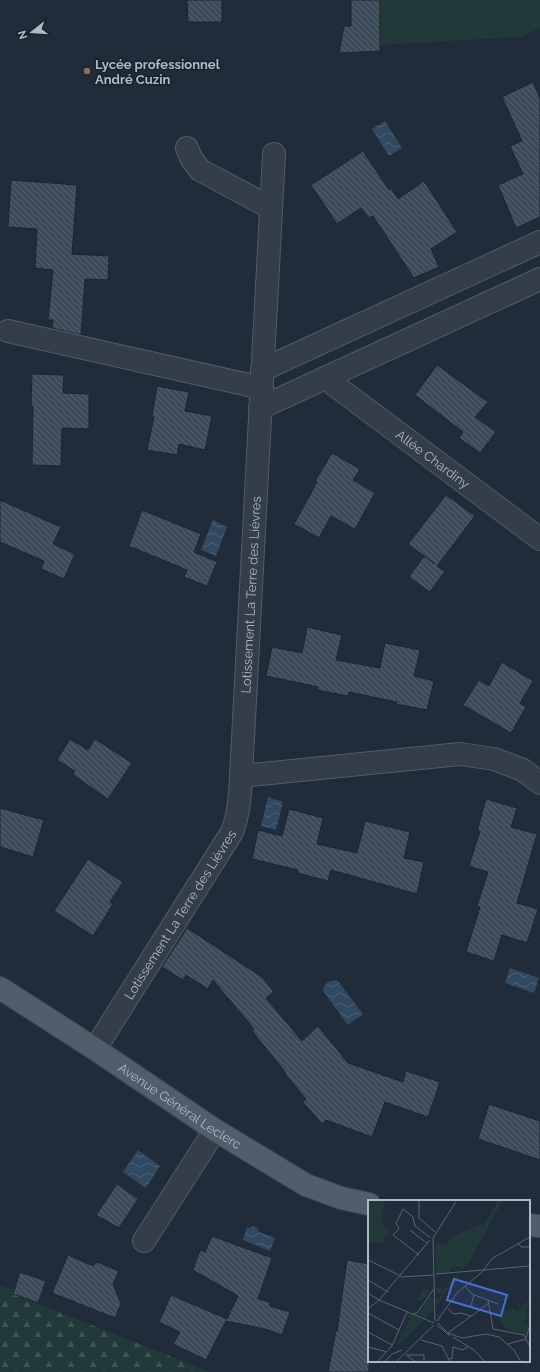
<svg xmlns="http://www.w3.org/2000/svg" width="540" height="1372" font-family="Raleway,sans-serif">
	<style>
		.grass { fill: #22393a }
		.forest { fill: url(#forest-firs) }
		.water { fill: url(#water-waves) }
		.building { fill: url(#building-back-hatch); stroke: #1b2530 }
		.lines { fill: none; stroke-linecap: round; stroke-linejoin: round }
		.minor-casing { stroke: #515c67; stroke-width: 24 }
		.major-casing { stroke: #3d4753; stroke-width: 24 }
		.minor { stroke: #343e4a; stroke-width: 22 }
		.major { stroke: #515d6a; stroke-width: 22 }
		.education-dot { fill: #8d6e63; stroke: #19232e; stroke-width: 1.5 }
		.labels { text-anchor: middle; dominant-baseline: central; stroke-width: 3; stroke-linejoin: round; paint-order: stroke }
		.poi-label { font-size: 13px; font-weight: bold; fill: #aeb9c6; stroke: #19232e; text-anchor: start }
		.street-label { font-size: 13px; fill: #aeb9c6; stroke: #19232e }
		.inset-road { fill: none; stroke: #596471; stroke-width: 1 }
		.view { fill: #486ed3; fill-opacity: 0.15; stroke: #486ed3; stroke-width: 2 }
		.inset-edge { fill: none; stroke: #aeb9c6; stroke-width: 2 }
	</style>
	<defs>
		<pattern id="forest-firs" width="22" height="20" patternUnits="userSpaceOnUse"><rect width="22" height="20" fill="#22393a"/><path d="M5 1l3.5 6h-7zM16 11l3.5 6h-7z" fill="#405455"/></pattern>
		<pattern id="water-waves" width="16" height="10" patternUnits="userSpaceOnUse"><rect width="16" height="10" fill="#324962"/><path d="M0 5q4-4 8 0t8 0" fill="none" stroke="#4d6177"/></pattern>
		<pattern id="building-back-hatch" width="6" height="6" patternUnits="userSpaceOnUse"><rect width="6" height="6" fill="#3c4b59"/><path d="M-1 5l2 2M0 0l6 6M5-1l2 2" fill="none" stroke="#56636f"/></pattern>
	</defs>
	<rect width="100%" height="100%" fill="#202c39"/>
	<path class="grass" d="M380 0H540V28L521 37 380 45Z"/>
	<path class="forest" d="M0 1286 14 1290 13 1294 210 1372H0Z"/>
	<g class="water">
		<path d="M385 121 402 148 389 156 372 129Z"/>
		<path d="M213 520 227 527 216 556 201 550Z"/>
		<path d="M268 797 283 802 276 830 261 826Z"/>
		<path d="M510 968 539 978 534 993 505 983Z"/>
		<path d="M335 980 338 981 363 1014 348 1025 323 991C324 984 328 981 335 980Z"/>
		<path d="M138 1150 160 1166 146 1188 123 1172Z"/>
		<path d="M253 1226 257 1228 259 1232 275 1238 270 1251 243 1240 247 1227 250 1228Z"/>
	</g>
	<g class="building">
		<path d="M187 0H222V22H188Z"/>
		<path d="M351 0H380V51L339 53 344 26H351Z"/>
		<path d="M533 82 540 98V217L516 228 498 185 523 174 510 146 522 141 502 97Z"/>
		<path d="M363 151 389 190 391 188 398 199 424 181 457 232 431 249 439 267 414 278 373 216 369 218 361 208 337 224 311 185Z"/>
		<path d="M11 180 77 185 72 254 109 256 108 280 85 279 81 335 52 328 53 320H48L53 270 35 268 37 229 8 227Z"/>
		<path d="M437 365 488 402 475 417 496 432 480 453 459 438 463 432 415 395Z"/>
		<path d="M32 374 64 375 63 393 89 394V429L62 428 61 466 32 465 33 406H31Z"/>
		<path d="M157 386 189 392 185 411 212 416 205 450 179 444 177 455 147 450 154 417 152 416Z"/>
		<path d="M332 453 360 469 353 480 375 493 355 529 331 516 319 538 294 524 317 482 315 481Z"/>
		<path d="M446 495 475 516 437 566 445 571 430 592 409 577 424 556 435 564 408 544Z"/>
		<path d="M0 500 61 527 53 544 75 554 64 579 41 569 44 561 0 542Z"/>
		<path d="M142 510 201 534 194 552 217 562 207 586 184 577 187 570 129 546Z"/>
		<path d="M307 627 342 635 336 660 380 668 385 643 420 650 414 676 434 681 427 710 396 704 397 702 349 692 348 696 317 690 318 687 266 676 272 647 302 653Z"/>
		<path d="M502 662 533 681 520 703 526 707 511 733 463 705 479 680 489 686Z"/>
		<path d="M70 739 88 750 95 739 132 763 108 799 72 774 75 771 57 760Z"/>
		<path d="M486 799 517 808 511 827 537 834 517 903 538 909 527 943 502 935 494 961 466 952 480 907 477 906 488 872 469 866 480 831H477Z"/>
		<path d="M0 808 44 820 33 857 0 847Z"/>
		<path d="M289 809 323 818 317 844 357 853 365 821 410 832 404 858 424 862 417 894 331 870 328 881 297 873 298 870 252 859 258 830 282 836Z"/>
		<path d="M88 859 123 882 110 902 113 904 93 936 54 911Z"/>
		<path d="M187 928 262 977 274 992 266 998 302 1041 318 1026 348 1063 403 1082 406 1071 440 1082 428 1117 385 1102 372 1137 326 1120 322 1124 303 1102 306 1099 285 1074 286 1073 252 1031 254 1029 213 980 208 989 186 975 183 980 162 967Z"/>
		<path d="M489 1104 540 1121V1160L478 1139Z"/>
		<path d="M117 1184 138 1199 119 1228 96 1215Z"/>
		<path d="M212 1236 272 1258 258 1299 270 1302V1306L290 1312 282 1335 265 1329 226 1321 206 1360 173 1344 180 1332 159 1322 171 1295 227 1319 238 1296 193 1270 200 1250 205 1252Z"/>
		<path d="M68 1255 93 1266 97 1262 119 1271 113 1284 121 1304 115 1318 52 1293Z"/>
		<path d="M347 1260 369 1264V1372H328L336 1331H337Z"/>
		<path d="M20 1272 46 1281 38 1303 13 1294Z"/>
	</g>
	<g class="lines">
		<defs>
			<g id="minor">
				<path d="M187 148 191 158 200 170 271 208"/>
				<path d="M8 331 262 388"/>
				<path d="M262 370 540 242"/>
				<path id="s1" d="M325 378 540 539"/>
				<path d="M260 408 540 279"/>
				<path d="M241 776 460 754 494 759 523 770 540 783"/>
				<path id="s2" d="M95 1049 232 832C239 814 240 795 241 776L274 154"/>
				<path d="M144 1241 215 1130"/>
			</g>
			<g id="major">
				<path id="s3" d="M0 988 95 1049 215 1130 306 1185 341 1198 369 1204"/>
				<path d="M529 1225 540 1226"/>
			</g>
		</defs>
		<use href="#minor" class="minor-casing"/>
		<use href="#major" class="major-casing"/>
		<use href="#minor" class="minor"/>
		<use href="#major" class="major"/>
	</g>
	<circle class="education-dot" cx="87" cy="71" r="4"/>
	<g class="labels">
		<g class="poi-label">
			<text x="95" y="64">Lycée professionnel<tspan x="95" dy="15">André Cuzin</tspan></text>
		</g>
		<g class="street-label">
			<text stroke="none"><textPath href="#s1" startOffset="135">Allée Chardiny</textPath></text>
			<text stroke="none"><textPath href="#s2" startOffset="495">Lotissement La Terre des Lièvres</textPath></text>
			<text stroke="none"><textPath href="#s2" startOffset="159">Lotissement La Terre des Lièvres</textPath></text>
			<text stroke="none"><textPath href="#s3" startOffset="215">Avenue Général Leclerc</textPath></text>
		</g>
	</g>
	<g transform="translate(368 1200)">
		<rect width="162" height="162" fill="#202c39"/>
		<path d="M162 92 151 104 155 106 162 99 158 113H162V116L159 117 156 123 158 125 162 118 158 135 137 128 132 121 133 109 143 111 144 107 150 112 151 108 155 109 150 105ZM41 114 51 118 28 143 43 118H38Z" fill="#22393a"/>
		<path d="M0 0H17L14 19 18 29 23 33 18 35 14 43H0ZM130 0H135L100 64 90 72ZM89 74H93L68 106V101L75 93H68V88H78ZM55 89H66L52 102 49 100ZM62 97H65L66 109 57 119 51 113ZM51 118 56 120 30 145 28 143Z" fill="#22393a"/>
		<path d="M113 24 116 26 93 66 82 69V72L69 73 67 48 70 42 78 46 83 37Z" fill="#22393a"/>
		<path class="inset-road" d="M51 0V18L67 32M42 30 60 44M150 43 153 47H162M51 55 25 35 31 29 28 23 35 9 45 17 47 26 63 38M0 60 33 76M68 74 162 66M33 77 65 75M0 80 20 92M97 86 104 94 130 104M0 93 11 100M11 100 62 40M120 100 125 129 156 135 162 147M95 106H103L106 95M0 109 11 100 66 123M80 109 86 114 93 113 103 116M0 113 31 130M45 114 49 113 66 89M67 121 65 38 89 0M69 121 89 93 113 73 125 58 162 37M70 123 80 133 94 138 118 134 131 137 146 150 153 162M69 125 82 136M0 132 24 145M80 133 121 103M85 137 106 150 117 162M158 138 162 125M53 140 74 146 82 162M140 144 158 139M0 147 19 152M38 155H56V162M38 155 48 162M81 159 84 158 85 147 94 150 100 147M9 162 24 146 39 112M16 162 24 154 34 150M28 162 66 125"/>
		<path class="view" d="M86 79 139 95 133 116 79 100Z"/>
		<rect width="162" height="162" class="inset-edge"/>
	</g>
	<g transform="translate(32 32) rotate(253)" stroke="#19232e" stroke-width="3" paint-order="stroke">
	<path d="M0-3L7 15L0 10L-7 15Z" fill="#aeb9c6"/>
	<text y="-6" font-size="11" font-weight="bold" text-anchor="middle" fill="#aeb9c6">N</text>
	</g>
</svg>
